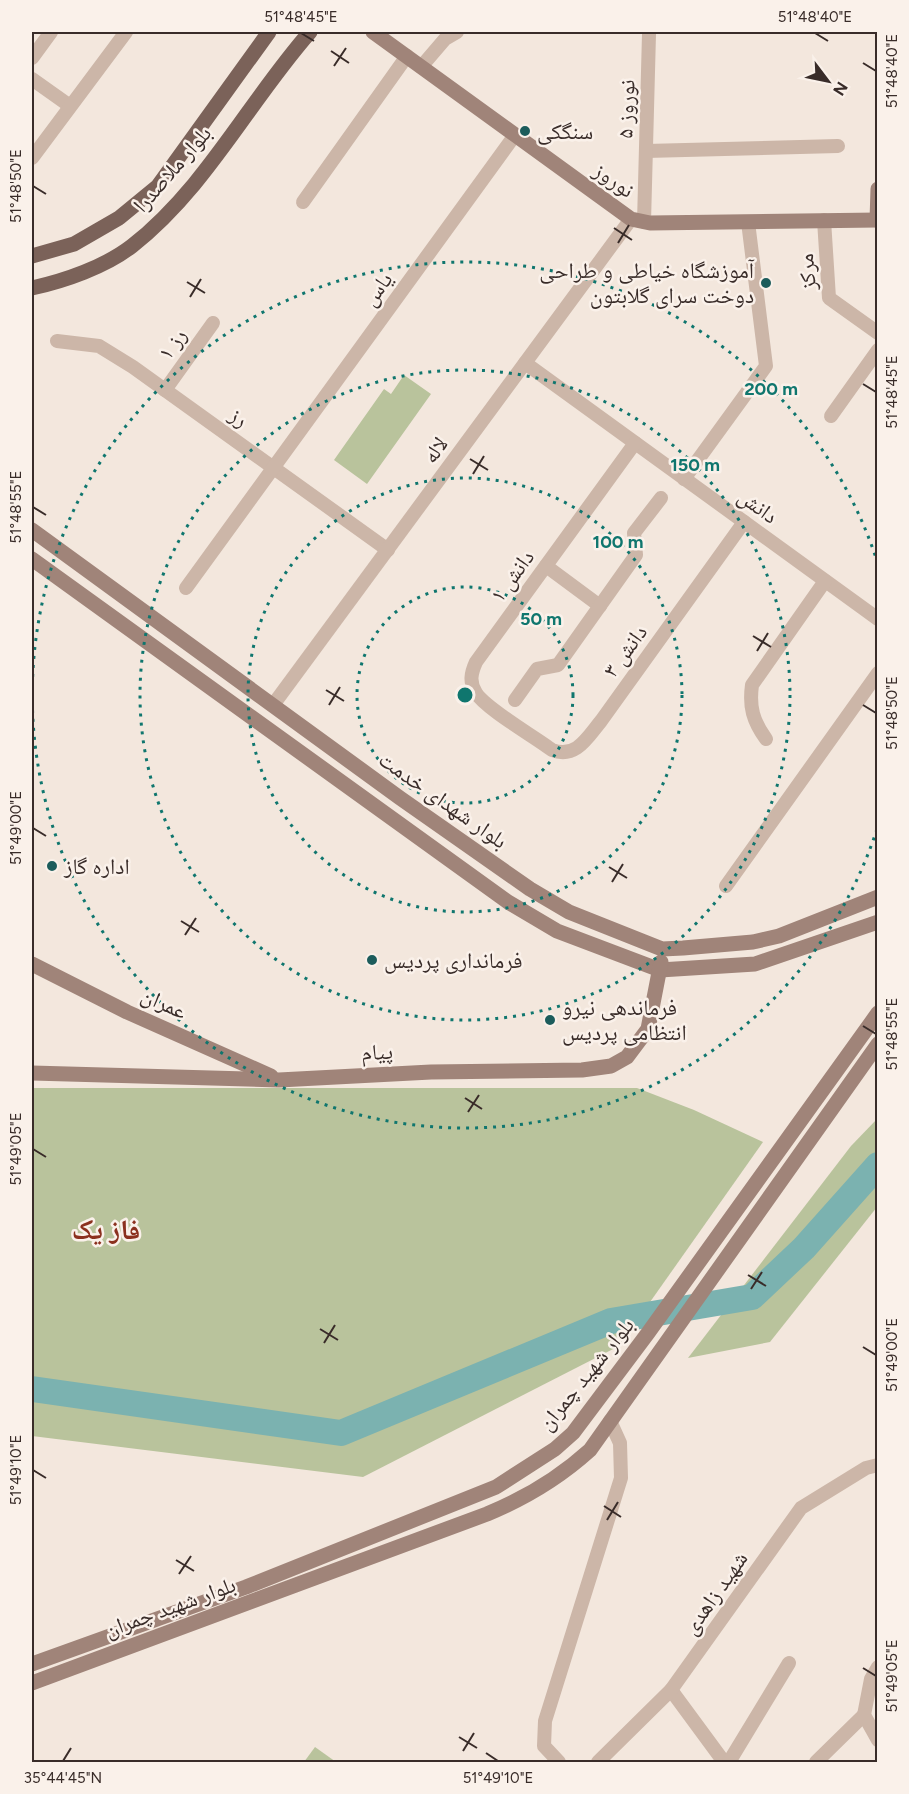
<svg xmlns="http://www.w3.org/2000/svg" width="909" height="1794" font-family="Figtree,'Noto Naskh Arabic',sans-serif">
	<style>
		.green { fill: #b9c39c }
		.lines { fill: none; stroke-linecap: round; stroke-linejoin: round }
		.river { stroke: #7bb2b0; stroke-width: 26 }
		.street { stroke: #ccb6a8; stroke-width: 14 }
		.secondary { stroke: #a08479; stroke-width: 15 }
		.primary { stroke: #7b6259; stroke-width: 15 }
		.ticks { fill: none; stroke: #392c29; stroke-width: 2 }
		.ring { fill: none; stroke: #0f766e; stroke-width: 3; stroke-dasharray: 3 6 }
		.poi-dot { fill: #1c5c5b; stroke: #faf1ea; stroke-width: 2 }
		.labels { text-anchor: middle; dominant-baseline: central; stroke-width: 5; stroke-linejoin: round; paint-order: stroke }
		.street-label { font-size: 22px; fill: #392c29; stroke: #faf1ea }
		.poi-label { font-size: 22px; fill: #392c29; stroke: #faf1ea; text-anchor: start }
		.district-label { font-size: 28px; font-weight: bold; fill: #8b301e; stroke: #faf1ea }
		.centre { fill: #0f766e; stroke: #faf1ea; stroke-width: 3 }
		.ring-label { font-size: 18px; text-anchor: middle; font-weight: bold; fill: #0f766e; stroke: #faf1ea; stroke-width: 5; stroke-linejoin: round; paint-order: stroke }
		.neatline { fill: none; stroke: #392c29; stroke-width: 2 }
		.ticks-label { font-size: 15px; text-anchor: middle; fill: #392c29 }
	</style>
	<rect width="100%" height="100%" fill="#f3e7dd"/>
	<g class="green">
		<path d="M404 375 431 394 367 484 334 460 384 389 391 394Z"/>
		<path d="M32 1088H637L694 1110 763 1142 619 1346 363 1477 32 1436Z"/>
		<path d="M877 1119V1207L770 1342 688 1358 851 1146Z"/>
		<path d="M315 1747 336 1762H304Z"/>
	</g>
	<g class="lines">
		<path class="river" d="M32 1389 341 1433 611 1321 752 1297 804 1248 878 1165"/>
		<g class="street">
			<path d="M32 58 51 32"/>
			<path d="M421 67 445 39 457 32"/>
			<path d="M32 79 70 106"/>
			<path d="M646 151 838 146"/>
			<path d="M32 158 126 32"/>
			<path d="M303 202 407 56"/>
			<path d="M824 220 829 298 878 333"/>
			<path d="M644 222 649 34"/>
			<path d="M57 341 99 346 133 367 388 550"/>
			<path d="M525 363 878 619"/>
			<path d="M165 390 213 323"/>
			<path d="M831 416 878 350"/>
			<path d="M635 443 476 662C471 673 469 682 476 693 486 709 535 737 552 750 576 759 587 738 601 721L744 522"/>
			<path d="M684 479 766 366 748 222"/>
			<path d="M546 566 600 606"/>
			<path d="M186 588 515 135"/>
			<path d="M515 700 537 669 558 665 636 555 634 533 661 498"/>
			<path d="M273 705 631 219"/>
			<path d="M766 739C753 721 749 707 752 685L825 581"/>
			<path d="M726 886 878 673"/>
			<path d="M878 1667 871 1679 864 1715 878 1740"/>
			<path d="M671 1690 724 1762"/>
			<path d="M559 1762 544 1746 545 1721 621 1478 620 1443 610 1421"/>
			<path d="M598 1762 671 1690 801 1508 866 1468 878 1465"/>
			<path d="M729 1762 789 1663"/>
			<path d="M816 1762 864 1715"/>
		</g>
		<g class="secondary">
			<path d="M373 32 631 219 650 223 878 220"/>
			<path d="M877 220 878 189"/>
			<path d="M32 530 400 798 530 889 569 912 662 949 683 948 753 942 779 936 878 897"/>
			<path d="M32 559 508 902 557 931 660 970 755 964 878 922"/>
			<path d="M32 964 127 1012 271 1076"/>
			<path d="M32 1073 279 1080 431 1072 582 1070 611 1066 627 1057 648 1029 661 962"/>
			<path d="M32 1664 246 1587 496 1487 555 1449 573 1433 648 1333 878 1013"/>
			<path d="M32 1683 487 1514C526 1498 558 1479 590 1450L878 1044"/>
		</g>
		<g class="primary">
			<path d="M32 256 74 244 119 218 158 186 269 32"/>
			<path d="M32 288C64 281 105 267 132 246 206 188 249 101 310 32"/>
		</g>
	</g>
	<path class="ticks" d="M301 33 314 41M815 33 828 41M331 51 349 63M863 63 876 71M334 66 346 48M33 186 46 194M614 228 632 240M618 243 629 225M187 282 205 293M190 297 201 279M863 384 876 392M470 459 488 470M473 474 484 456M33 507 46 515M753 636 771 647M757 651 768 633M326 690 344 701M329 705 340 687M863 705 876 713M33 828 46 836M609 867 627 878M612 882 623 864M181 921 199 932M185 935 196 918M863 1026 876 1034M465 1098 482 1109M468 1112 479 1095M33 1149 46 1157M748 1275 766 1286M751 1289 762 1272M320 1329 338 1340M324 1343 335 1325M863 1347 876 1355M33 1470 46 1478M604 1506 621 1517M607 1520 618 1502M176 1560 194 1571M179 1574 191 1556M863 1668 876 1676M459 1737 477 1748M463 1751 474 1733M486 1753 498 1761M63 1761 71 1748"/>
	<g class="ring">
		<circle cx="465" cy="695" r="108"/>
		<circle cx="465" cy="695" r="217"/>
		<circle cx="465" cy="695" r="325"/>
		<path d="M877 829A433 433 0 1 1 877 561"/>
	</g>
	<g class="poi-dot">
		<circle cx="525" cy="131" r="6"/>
		<circle cx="766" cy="283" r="6"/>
		<circle cx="52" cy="866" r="6"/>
		<circle cx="372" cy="960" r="6"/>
		<circle cx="550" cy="1020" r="6"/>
	</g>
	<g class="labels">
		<g class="street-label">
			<text transform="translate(626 109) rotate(-88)">نوروز ۵</text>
			<text transform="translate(172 169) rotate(-49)">بلوار ملاصدرا</text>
			<text transform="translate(614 180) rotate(35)">نوروز</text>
			<text transform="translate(807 272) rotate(-95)">مرکز</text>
			<text transform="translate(377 289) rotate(-54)">یاس</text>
			<text transform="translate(172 344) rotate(-55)">رز ۱</text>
			<text transform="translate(239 417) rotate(36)">رز</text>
			<text transform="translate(435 450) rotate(-54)">لاله</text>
			<text transform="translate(758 506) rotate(36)">دانش</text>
			<text transform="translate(512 576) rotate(-54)">دانش ۱</text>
			<text transform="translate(625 651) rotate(-54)">دانش ۳</text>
			<text transform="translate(443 800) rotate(35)">بلوار شهدای خدمت</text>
			<text transform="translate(164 1003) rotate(24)">عمران</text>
			<text transform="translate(377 1052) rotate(-3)">پیام</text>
			<text transform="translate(586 1374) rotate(-51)">بلوار شهید چمران</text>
			<text transform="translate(715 1593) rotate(-55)">شهید زاهدی</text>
			<text transform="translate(170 1607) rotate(-20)">بلوار شهید چمران</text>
		</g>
		<g class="poi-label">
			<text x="537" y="131">سنگکی</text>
			<text x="754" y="270" text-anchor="end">آموزشگاه خیاطی و طراحی<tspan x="754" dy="25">دوخت سرای گلابتون</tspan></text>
			<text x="64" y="866">اداره گاز</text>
			<text x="384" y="960">فرمانداری پردیس</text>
			<text x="562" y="1007">فرماندهی نیرو<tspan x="562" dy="25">انتظامی پردیس</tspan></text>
		</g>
		<g class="district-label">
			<text x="106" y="1229">فاز یک</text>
		</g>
	</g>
	<circle cx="465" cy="695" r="9" class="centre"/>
	<g class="ring-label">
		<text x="771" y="395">200 m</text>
		<text x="695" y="471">150 m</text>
		<text x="618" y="548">100 m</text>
		<text x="541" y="625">50 m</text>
	</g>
	<rect width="909" height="1794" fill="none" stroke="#faf1ea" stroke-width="66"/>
	<g transform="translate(828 81) rotate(122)" stroke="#faf1ea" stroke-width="4.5" paint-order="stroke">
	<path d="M0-4.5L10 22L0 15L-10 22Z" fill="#392c29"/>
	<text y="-9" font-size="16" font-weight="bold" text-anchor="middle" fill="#392c29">N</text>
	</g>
	<rect x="33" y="33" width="843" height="1728" class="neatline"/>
	<g class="ticks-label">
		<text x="301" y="22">51°48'45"E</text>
		<text x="815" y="22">51°48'40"E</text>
		<text transform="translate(892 71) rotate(-90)" y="5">51°48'40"E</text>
		<text transform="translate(16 186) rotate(-90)" y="5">51°48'50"E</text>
		<text transform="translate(892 392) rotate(-90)" y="5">51°48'45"E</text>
		<text transform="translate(16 507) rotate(-90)" y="5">51°48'55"E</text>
		<text transform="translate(892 713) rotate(-90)" y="5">51°48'50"E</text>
		<text transform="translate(16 828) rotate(-90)" y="5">51°49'00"E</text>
		<text transform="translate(892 1034) rotate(-90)" y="5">51°48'55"E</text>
		<text transform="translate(16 1149) rotate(-90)" y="5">51°49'05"E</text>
		<text transform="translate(892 1355) rotate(-90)" y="5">51°49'00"E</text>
		<text transform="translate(16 1470) rotate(-90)" y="5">51°49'10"E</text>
		<text transform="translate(892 1676) rotate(-90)" y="5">51°49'05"E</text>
		<text x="63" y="1783">35°44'45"N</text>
		<text x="498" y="1783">51°49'10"E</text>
	</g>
</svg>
